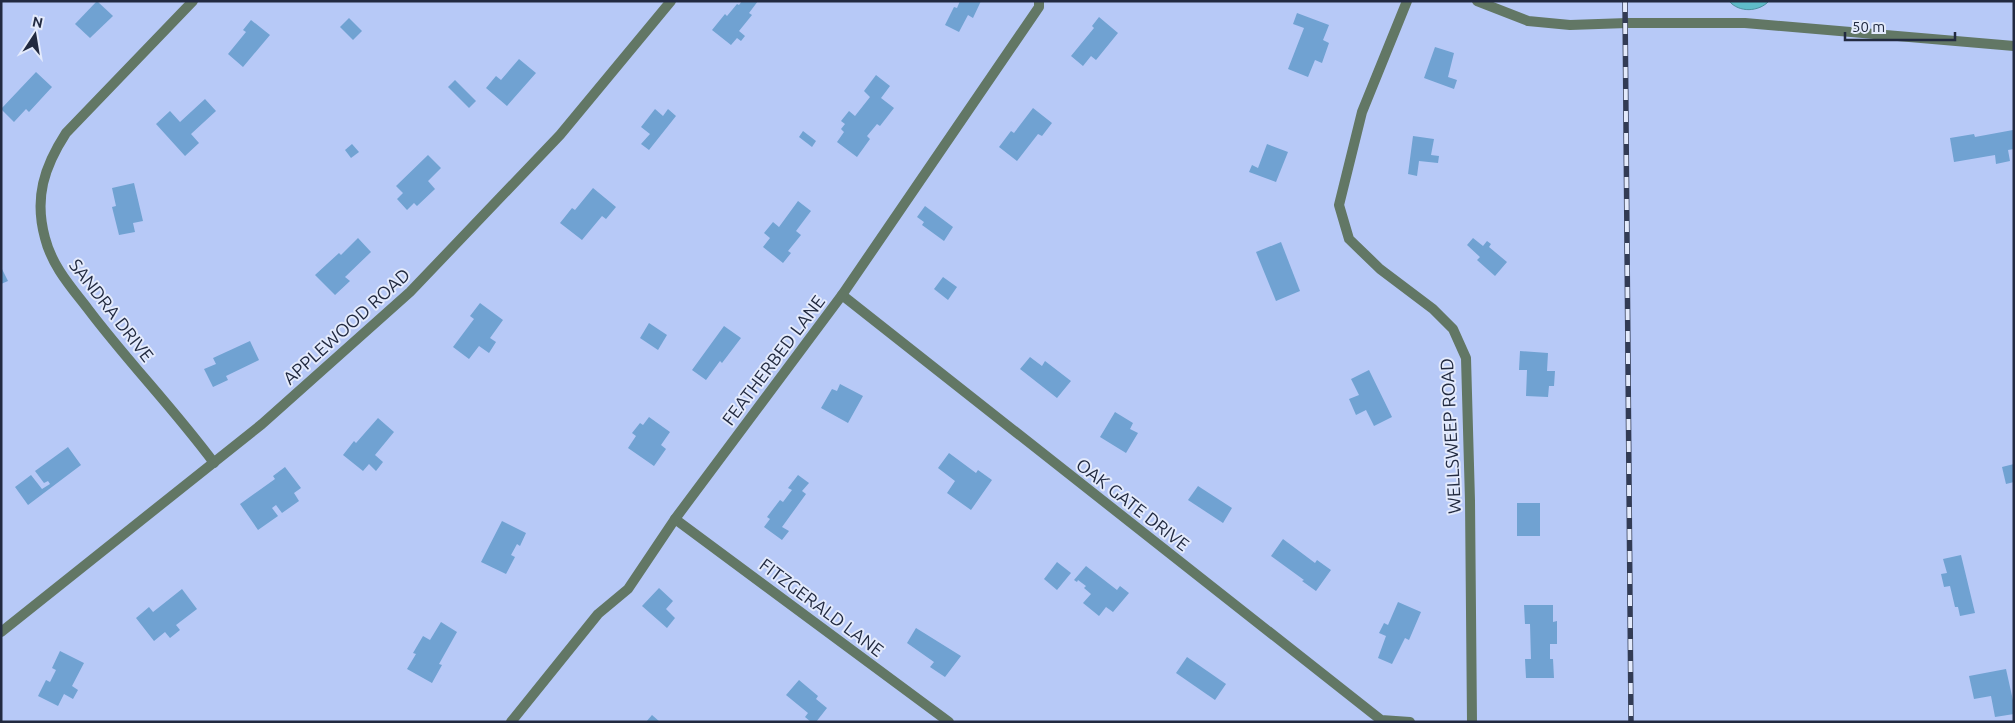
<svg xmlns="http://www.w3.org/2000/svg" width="2015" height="723" font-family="Ubuntu,sans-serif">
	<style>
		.water { fill: #5fbbc9; stroke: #4d90a0 }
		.building { fill: #70a2d2 }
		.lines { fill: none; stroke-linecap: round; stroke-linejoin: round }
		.minor { stroke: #627765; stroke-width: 10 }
		.tertiary { stroke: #627765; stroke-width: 10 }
		.rail-casing { stroke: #323b54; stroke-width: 5.5 }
		.rail { stroke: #e3eafc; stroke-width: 4; stroke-dasharray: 11; stroke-linecap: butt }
		.labels { text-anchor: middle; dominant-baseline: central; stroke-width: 4; stroke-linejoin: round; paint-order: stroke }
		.street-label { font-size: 18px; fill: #222a40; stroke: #e3eafc }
	</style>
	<rect width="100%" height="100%" fill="#b7c9f7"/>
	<path class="water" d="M1729 1H1769C1759 12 1739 13 1729 1Z"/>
	<g class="building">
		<path d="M97 1 113 16 90 38 75 24Z"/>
		<path d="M742 1H758L749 13 752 15 739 31 745 36 741 41 737 38 731 45 712 30 725 14 727 16 737 4 739 5Z"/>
		<path d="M960 1H981L973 18 968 15 959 32 945 25 954 7 957 8Z"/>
		<path d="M1297 13 1329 25 1323 40 1329 43 1322 63 1315 60 1308 77 1288 69 1304 28 1293 24Z"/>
		<path d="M1099 17 1118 33 1096 60 1091 56 1083 66 1071 56 1094 28 1092 26Z"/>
		<path d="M349 18 362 31 353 40 340 27Z"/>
		<path d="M251 20 270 35 243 67 228 54 246 32 243 30Z"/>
		<path d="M1435 47 1454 53 1448 77 1457 80 1454 89 1424 78Z"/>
		<path d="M519 59 536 73 507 106 486 88 496 76 501 80Z"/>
		<path d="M36 72 52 87 29 112 26 109 14 122 1 109Z"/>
		<path d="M876 75 890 86 881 98 894 108 880 126 877 124 867 136 870 139 857 157 837 142 844 132 841 129 845 124 841 121 849 111 855 116 870 97 864 91Z"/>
		<path d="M455 80 476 101 469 108 448 87Z"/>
		<path d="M205 99 216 111 191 134 199 143 185 156 156 124 170 111 180 122Z"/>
		<path d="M1033 108 1052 123 1042 136 1038 134 1017 161 999 147 1011 131 1014 133Z"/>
		<path d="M655 109 663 116 668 109 676 116 649 150 641 144 650 134 641 127Z"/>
		<path d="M2013 130 2014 149 2008 150 2010 161 1996 164 1995 155 1954 162 1950 138 1974 134 1975 137Z"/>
		<path d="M803 131 816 141 812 147 799 137Z"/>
		<path d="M1413 136 1434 139 1431 155 1439 156 1438 163 1419 161 1417 176 1408 174Z"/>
		<path d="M352 144 359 152 351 158 345 150Z"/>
		<path d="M1267 144 1288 152 1276 182 1249 172 1252 165 1258 168Z"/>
		<path d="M428 155 441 168 428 181 435 189 417 206 414 203 407 210 397 199 403 193 396 186Z"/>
		<path d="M134 183 143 221 133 223 135 232 119 235 112 207 116 206 112 188Z"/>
		<path d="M593 188 616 207 606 219 602 216 582 240 560 223 572 208 575 210Z"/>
		<path d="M798 201 811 211 796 231 801 235 788 251 791 253 783 263 763 247 770 238 764 233 773 222 779 227Z"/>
		<path d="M925 206 953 227 944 241 922 225 924 222 917 217Z"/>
		<path d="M358 238 371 252 345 277 350 281 335 295 315 275 339 253 341 255Z"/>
		<path d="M1473 238 1483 246 1487 241 1491 244 1489 247 1507 262 1495 276 1477 260 1480 257 1467 245Z"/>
		<path d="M1281 242 1300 291 1276 301 1256 252Z"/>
		<path d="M1 267 8 281 1 284Z"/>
		<path d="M943 277 957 287 948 300 934 289Z"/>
		<path d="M480 303 503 320 490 338 496 342 489 353 479 346 469 359 453 347 474 319 470 316Z"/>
		<path d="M649 323 667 335 658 350 640 338Z"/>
		<path d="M724 326 741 338 722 363 720 361 706 380 692 370Z"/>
		<path d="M250 341 259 360 226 376 228 380 213 387 204 369 216 364 213 358Z"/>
		<path d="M1520 351 1548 353 1547 371H1555L1554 386H1549L1548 397 1526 396 1527 370H1519Z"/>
		<path d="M1030 357 1042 366 1045 361 1071 381 1057 398 1020 369Z"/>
		<path d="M1369 370 1392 417 1374 426 1366 410 1356 415 1349 399 1359 395 1351 379Z"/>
		<path d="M840 384 863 396 848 423 821 408 832 389 837 391Z"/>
		<path d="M1115 412 1133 423 1130 429 1138 433 1126 453 1100 437Z"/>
		<path d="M649 417 670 432 661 445 666 449 654 466 628 448 636 436 632 433 640 423 643 425Z"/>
		<path d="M378 418 394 432 375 455 383 462 376 471 369 464 363 471 343 455 354 441 356 443Z"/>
		<path d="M68 447 81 465 28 505 15 487 31 475 42 489 50 484 48 481 44 483 35 471Z"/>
		<path d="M949 453 976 473 978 470 992 480 971 510 947 493 955 481 938 468Z"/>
		<path d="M2014 464V482L2006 484 2002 467Z"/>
		<path d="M285 467 301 488 294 493 299 501 282 513 276 505 272 508 278 516 258 530 240 504 275 479 273 476Z"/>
		<path d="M798 475 809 483 802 491 806 494 782 527 789 531 782 540 764 527 770 519 767 517 780 500 783 502 792 490 788 488Z"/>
		<path d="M1198 486 1232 508 1223 523 1188 500Z"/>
		<rect x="1517" y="503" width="23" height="33"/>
		<path d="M502 521 526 533 520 546 517 544 511 555 515 557 506 574 481 562Z"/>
		<path d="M1283 539 1315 563 1317 560 1331 570 1316 591 1302 581 1304 580 1271 556Z"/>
		<path d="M1961 555 1975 613 1960 616 1958 607H1955L1950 586 1944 587 1941 574 1947 573 1943 559Z"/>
		<path d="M1057 562 1071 573 1057 590 1044 579Z"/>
		<path d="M1086 566 1117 590 1120 586 1129 593 1113 612 1106 607 1099 616 1083 603 1091 594 1084 588 1086 586 1078 580 1077 582 1074 580Z"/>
		<path d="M659 588 673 601 666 609 675 618 667 628 642 606Z"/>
		<path d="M182 589 197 609 176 625 180 630 170 638 165 632 154 641 136 618 149 607 153 612Z"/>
		<path d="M1398 602 1421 612 1409 640 1405 638 1392 664 1378 658 1386 636 1379 633 1384 623 1388 625Z"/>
		<path d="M1524 605H1553V622L1557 621V644H1550V659H1553L1554 678H1526L1525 659H1531L1530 624H1525Z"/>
		<path d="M441 622 457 632 439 664 442 665 432 683 407 669 416 654 413 653 423 636 430 640Z"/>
		<path d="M916 628 961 656 945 677 930 667 934 662 907 643Z"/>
		<path d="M60 651 84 663 72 686 78 690 73 699 64 694 58 706 38 696 46 680 50 682 56 670 52 668Z"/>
		<path d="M1187 657 1226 684 1215 700 1176 673Z"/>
		<path d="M2006 669 2014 705V714L1995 717 1991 696 1974 699 1969 676Z"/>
		<path d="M799 680 818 696 816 699 827 708 816 722H811L805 717 808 713 786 695Z"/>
		<path d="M652 715 660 722H646Z"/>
	</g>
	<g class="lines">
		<g class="minor">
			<path d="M193 1 66 133C44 167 34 198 45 238 52 266 71 287 88 309 128 362 174 409 214 463"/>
			<path d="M1407 1 1362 112 1339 205 1349 239 1380 269 1433 309 1453 329 1466 358 1470 501 1472 722"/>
			<path d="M1477 1 1528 21 1570 25 1627 23H1745L2014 46"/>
			<path d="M842 295 1381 720 1410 722"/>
			<path d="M675 519 949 722"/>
			<path d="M1 632 262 424 410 292 560 135 671 1"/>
		</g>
		<path class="tertiary" d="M511 722 598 614 628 589 675 519 842 295 1039 7V1"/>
		<defs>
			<path id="rail" d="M1625 1 1631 722"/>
		</defs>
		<use href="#rail" class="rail-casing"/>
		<use href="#rail" class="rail"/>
	</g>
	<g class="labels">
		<g class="street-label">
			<text transform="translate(112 310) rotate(52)">SANDRA DRIVE</text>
			<text transform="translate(346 326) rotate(-42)">APPLEWOOD ROAD</text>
			<text transform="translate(773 360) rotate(-53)">FEATHERBED LANE</text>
			<text transform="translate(1450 436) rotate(-93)">WELLSWEEP ROAD</text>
			<text transform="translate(1133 504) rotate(38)">OAK GATE DRIVE</text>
			<text transform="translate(822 607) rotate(37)">FITZGERALD LANE</text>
		</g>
	</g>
	<rect width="2015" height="723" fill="none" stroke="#222a40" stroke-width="5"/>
	<g transform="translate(35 35) rotate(12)" stroke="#e3eafc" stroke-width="4" paint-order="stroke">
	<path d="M0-4L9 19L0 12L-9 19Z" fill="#222a40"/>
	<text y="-8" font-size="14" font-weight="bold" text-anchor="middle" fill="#222a40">N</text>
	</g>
	<path d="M1845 32v8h110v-8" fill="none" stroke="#222a40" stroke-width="2.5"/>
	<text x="1852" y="32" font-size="15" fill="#222a40" stroke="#e3eafc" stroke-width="4" paint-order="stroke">50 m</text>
</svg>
